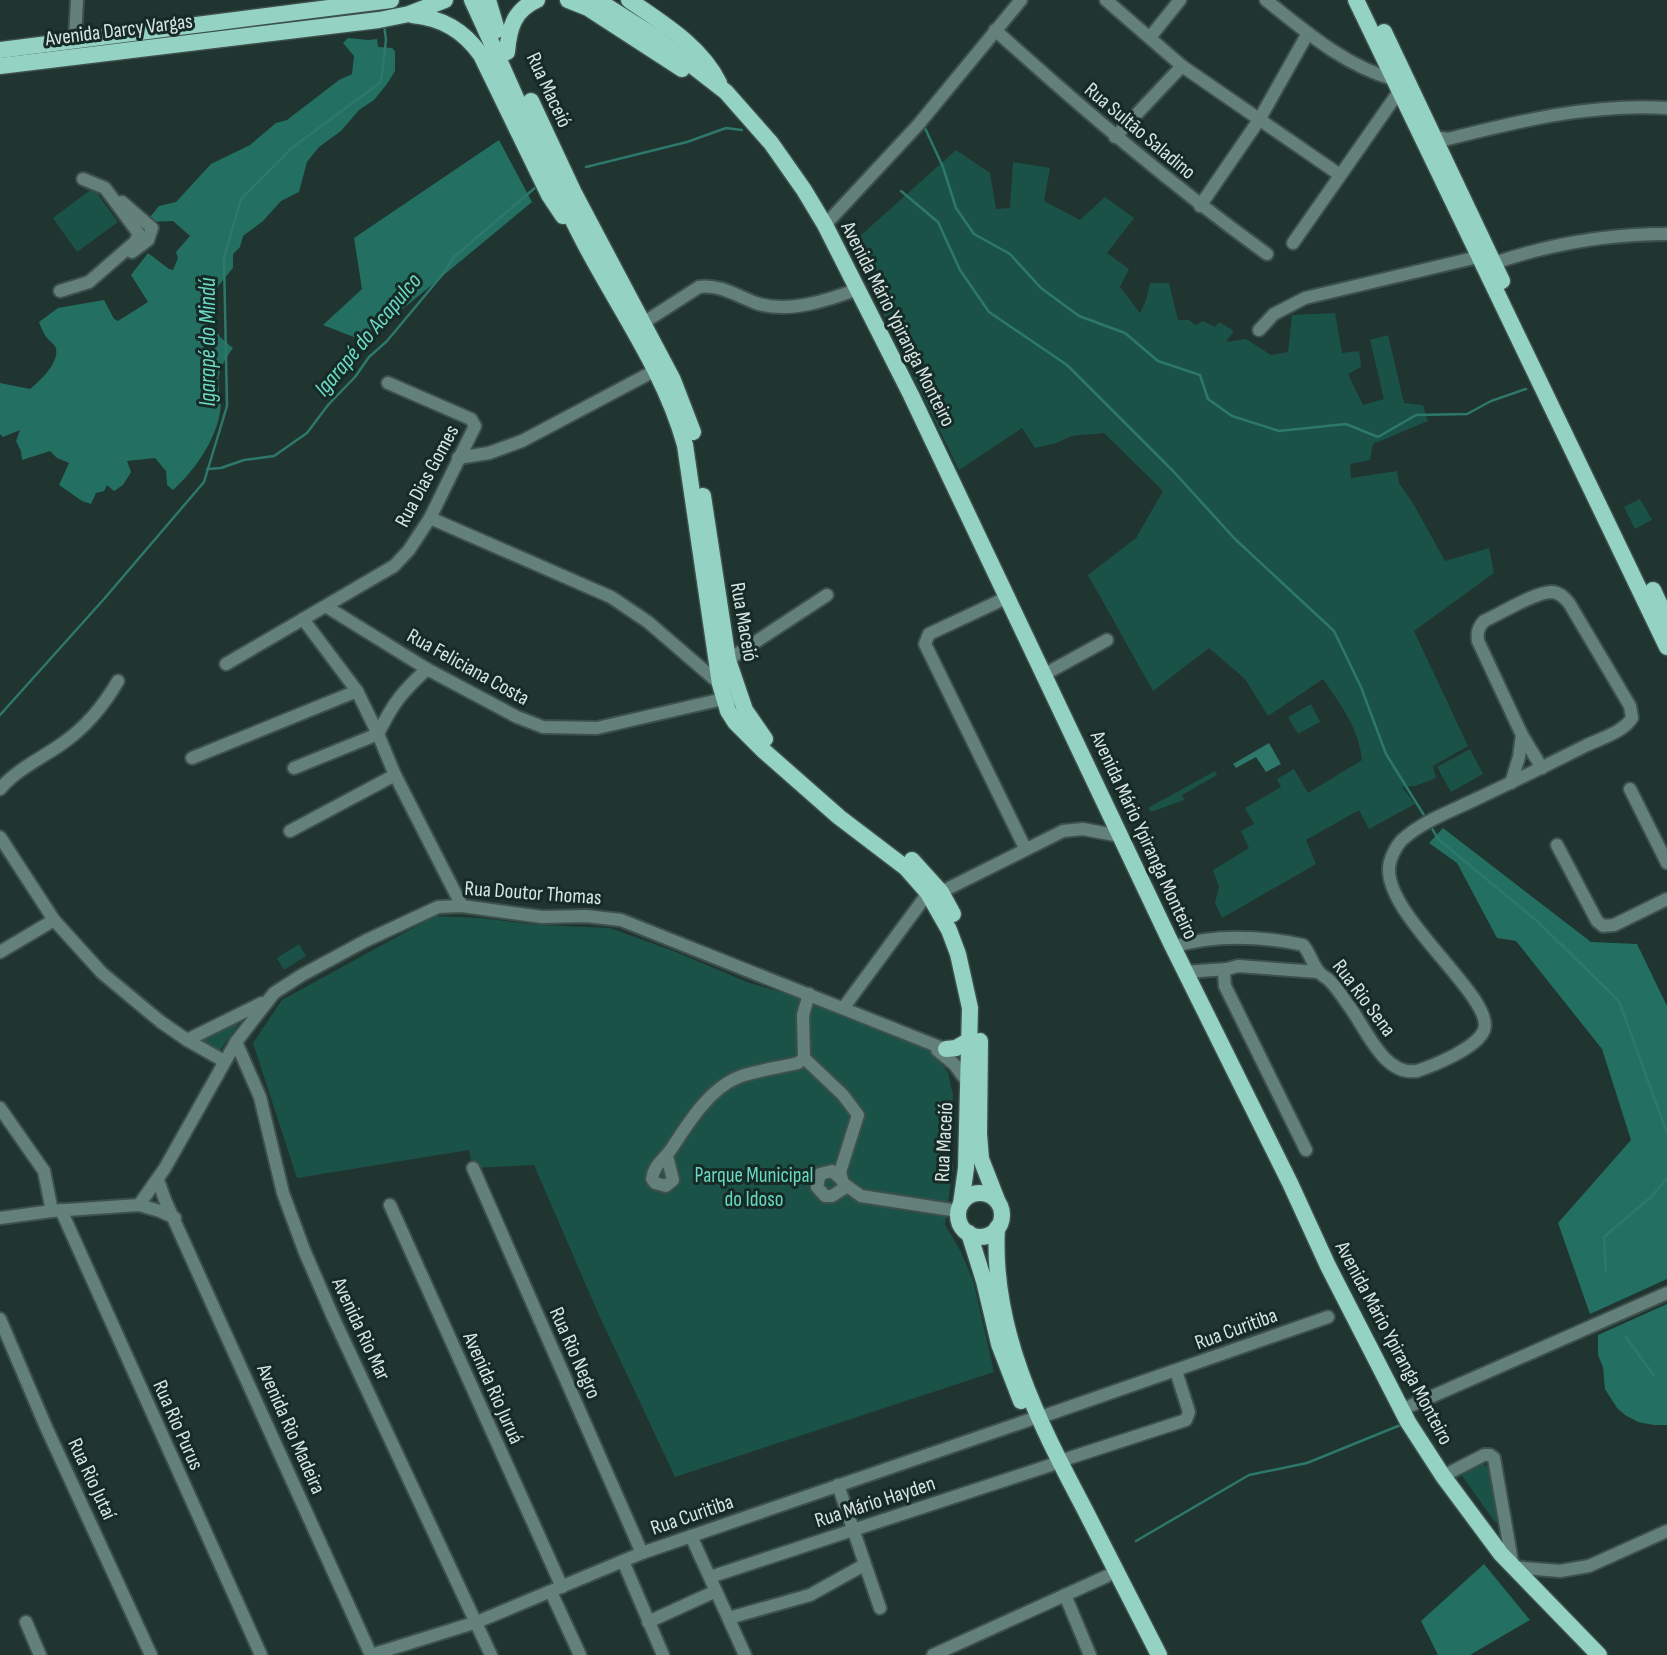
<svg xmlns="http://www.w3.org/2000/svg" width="1667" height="1655" font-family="'Sofia Sans Condensed',sans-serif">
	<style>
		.green { fill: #1b5248 }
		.forest { fill: #237063 }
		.water { fill: #2d786b }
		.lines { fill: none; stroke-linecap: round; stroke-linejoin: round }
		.stream { stroke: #2d786b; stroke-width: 2.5 }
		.minor-casing { stroke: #3d504c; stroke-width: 16 }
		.major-casing { stroke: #3d504c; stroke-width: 19 }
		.minor { stroke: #64807a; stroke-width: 12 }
		.major { stroke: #94d2c4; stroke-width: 16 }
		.labels { text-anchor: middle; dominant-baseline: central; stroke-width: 6; stroke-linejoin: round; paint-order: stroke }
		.street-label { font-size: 21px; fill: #d8e5e2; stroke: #162a26 }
		.park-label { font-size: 21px; fill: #68d7c3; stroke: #162a26 }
		.water-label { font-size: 23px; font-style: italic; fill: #6cdbc6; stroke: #162a26 }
	</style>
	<rect width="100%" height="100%" fill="#203430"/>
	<g class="green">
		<path d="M956 150 990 173 996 209 1010 208 1013 162 1050 168 1044 201 1080 220 1105 197 1134 218 1107 253 1129 269 1120 287 1140 313 1146 300 1150 283H1169L1178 320H1189L1196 325 1203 321 1215 327 1219 322 1234 331 1226 342 1246 339 1271 355 1288 352 1292 315 1335 313 1342 353 1359 351 1361 367 1348 374 1363 405 1384 399 1370 340 1388 335 1404 403 1423 405 1428 421 1373 444 1370 460 1350 464 1351 478 1397 471 1399 483 1414 505 1445 561 1489 548 1494 573 1414 631 1468 746 1433 766 1436 778 1415 786 1402 787 1415 804 1369 829 1359 810 1306 840 1316 864 1222 918 1215 903 1219 887 1213 870 1249 848 1241 831 1254 824 1245 808 1281 787 1277 779 1294 769 1308 793 1362 760C1359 729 1341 705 1323 679L1268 716 1245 679 1209 648 1153 691 1088 575 1136 538 1163 491 1104 433 1072 436 1056 443 1035 448 1022 428 959 470 850 245Z"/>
		<path d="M93 188 118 222 77 252 53 218Z"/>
		<path d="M1640 499 1652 520 1635 529 1624 507Z"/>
		<path d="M1311 704 1320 722 1298 734 1288 717Z"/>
		<path d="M1470 749 1483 774 1451 792 1437 767Z"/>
		<path d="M1215 771 1217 775 1182 795 1184 800 1151 812 1148 808Z"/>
		<path d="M435 916 480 918 538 925 610 928 676 952 747 982 857 1015 930 1050 948 1072 953 1096 949 1139 953 1167 945 1225 960 1250 973 1280 994 1372 675 1477 599 1315 534 1165 473 1168 469 1150 297 1178 253 1043 282 1000Z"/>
		<path d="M299 944 306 956 284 970 277 958Z"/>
		<path d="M235 1019 240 1022 219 1052 199 1040Z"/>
		<path d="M1481 1463 1487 1466 1491 1471 1500 1523 1495 1522 1460 1473Z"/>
	</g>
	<g class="forest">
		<path d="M348 38 369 40 377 39 378 47 392 48 395 51V71L387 84 374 100 359 110 341 131 319 147 307 162 299 192 281 201 263 221 243 236 240 247 233 254V268L218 286 213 323 220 337 233 348C224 361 216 372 219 389 219 395 221 393 221 399 222 432 196 470 173 490L167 485 166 471 155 458 127 461 131 472 123 485 114 491 107 485 104 491 96 493 91 504 82 501 59 485 69 463 57 458 50 451 22 460 21 451 16 441 20 430 3 437 0 434V383L30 389C40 381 62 360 55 346 53 343 49 341 47 338 43 333 41 327 39 322L58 308 104 300 114 319 118 321 148 302 131 275 148 253 169 269 173 270 178 258 176 252 190 236 173 221 146 222 159 206 176 202 211 164 250 145 276 123 287 120 339 80 352 74 354 56 343 43Z"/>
		<path d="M499 140 532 202 364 341 323 325 362 289 354 238Z"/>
		<path d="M1443 828 1591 942 1637 944 1667 1006V1279L1590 1314 1558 1223 1631 1140 1602 1049 1516 941 1497 938 1457 863 1429 843Z"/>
		<path d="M1667 1304V1425H1654L1638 1422 1625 1415 1617 1408 1605 1389 1603 1367 1598 1355V1335Z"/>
		<path d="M1484 1564 1530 1620 1470 1655H1438L1421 1621Z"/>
	</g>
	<path class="water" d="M1269 743 1281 764 1266 772 1256 757 1236 768 1233 764Z"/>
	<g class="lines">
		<g class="stream">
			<path d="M924 126 943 167 956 208 974 234 1010 254 1041 288 1079 316 1125 333 1158 361 1200 375 1208 399 1232 416 1279 431 1346 424 1378 437 1416 415 1467 414 1491 401 1526 389"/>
			<path d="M586 167 687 142 726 128 742 130"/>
			<path d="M901 191 938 222 960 270 989 312 1067 365 1174 472 1235 539 1334 631 1361 687 1386 754 1427 820"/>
			<path d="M207 469 221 468 244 460 274 456 307 433 328 405 355 377 369 357 387 341 442 275 454 257 536 187"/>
			<path d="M0 715 104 599 204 482 227 406 224 258 241 199 293 147 381 82 386 40 384 24"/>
			<path d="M1430 825 1438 839 1537 921 1619 1001 1667 1133"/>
			<path d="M1606 1272 1604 1237 1652 1196 1667 1178"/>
			<path d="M1626 1337 1654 1376"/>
			<path d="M1136 1541 1249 1475 1307 1463 1403 1424"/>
		</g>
		<defs>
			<g id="minor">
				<path d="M1106 0 1182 66 1340 175"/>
				<path d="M1266 0C1305 31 1345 66 1393 79"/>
				<path d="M995 30C1084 110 1170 184 1267 254"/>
				<path d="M1151 36 1180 0"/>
				<path d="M75 39 77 0"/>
				<path d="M1115 137 1182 66"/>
				<path d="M1434 137 1448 139C1519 121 1593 103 1667 108"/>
				<path d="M122 202 152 228 148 240 132 252"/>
				<path d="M1200 206 1259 120 1308 33"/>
				<path d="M825 225 918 125 1021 0"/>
				<path d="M1293 243 1400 90"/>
				<path d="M1494 263C1550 244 1608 234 1667 234"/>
				<path d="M60 291 89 282 135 242 139 234 105 188 83 179"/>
				<path d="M643 323 699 287C720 284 737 296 756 303 787 314 829 300 858 289"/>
				<path d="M1259 330 1274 314 1305 298 1478 257"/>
				<path d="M458 458 489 453 522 441 656 370"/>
				<path d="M430 518 611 597 648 622 720 684"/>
				<path d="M1008 597 929 634 925 644 1025 848"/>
				<path d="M327 607 427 669 517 717 543 727 597 728 723 699 739 698"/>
				<path d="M303 619 357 691 378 734 395 775 462 906"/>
				<path d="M728 660 827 595"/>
				<path d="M226 664 394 566 409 550 430 518 475 426 471 419 388 383"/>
				<path d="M1045 674 1107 640"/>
				<path d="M192 758 357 691"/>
				<path d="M294 768 378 734C393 703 402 692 427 669"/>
				<path d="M1511 783 1519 757 1522 735"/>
				<path d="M0 789C17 769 42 758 63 743 86 727 104 705 118 681"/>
				<path d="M1630 789 1667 863"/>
				<path d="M290 831 395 775"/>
				<path d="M0 837 54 920 102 973 161 1022 187 1040 224 1061"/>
				<path d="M1557 845 1597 921 1603 926 1614 925 1667 899"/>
				<path d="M941 892 1063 831 1083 829 1120 836"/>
				<path d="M1173 947C1213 934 1262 936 1303 945 1311 954 1312 965 1320 973 1322 976 1326 977 1329 980 1336 987 1343 997 1349 1006 1366 1028 1383 1076 1417 1071 1435 1065 1477 1048 1484 1030 1496 999 1387 918 1389 869 1389 860 1396 846 1402 840 1421 822 1449 812 1472 801 1511 783 1549 764 1587 745 1602 738 1623 732 1632 718L1630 706 1569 603C1564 597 1559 592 1551 592 1533 593 1502 613 1484 621 1478 628 1477 632 1478 641L1522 735 1542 768"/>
				<path d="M0 952 54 920"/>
				<path d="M1185 972 1227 969"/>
				<path d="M809 994 803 1015 804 1058 843 1095 858 1115 840 1172 843 1183 861 1196 958 1211"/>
				<path d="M844 1007 928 893"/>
				<path d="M187 1040 262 1003"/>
				<path d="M236 1042 260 1097 283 1193 304 1250 333 1317 491 1655"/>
				<path d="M937 1050 954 1064 968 1083"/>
				<path d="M0 1108 44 1171 52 1211"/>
				<path d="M1306 1150 1225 986 1224 974 1227 969 1238 966 1318 972"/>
				<path d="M667 1156 673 1180 666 1186 655 1183 652 1179C654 1164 664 1160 672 1148 688 1123 710 1088 739 1077 757 1070 778 1068 798 1063L804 1058"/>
				<path d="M473 1168 642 1553"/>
				<path d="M841 1179 832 1171 820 1174 817 1187 825 1196H832L846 1187"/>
				<path d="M158 1180 165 1200 371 1655"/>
				<path d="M139 1205 165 1168 236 1042 274 993 302 975 365 941 438 907 462 906 542 917 586 916 621 920 952 1052"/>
				<path d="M390 1205 562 1587"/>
				<path d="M61 1210 261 1655"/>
				<path d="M0 1218 52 1211 139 1205 160 1211 175 1218"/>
				<path d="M0 1319 46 1427 151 1655"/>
				<path d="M1401 1410 1667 1293"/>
				<path d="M1038 1418 1328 1317"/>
				<path d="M1060 1461 1186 1420 1189 1412 1176 1371"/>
				<path d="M1443 1476 1484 1455H1490L1494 1458 1513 1567 1560 1571 1589 1566 1667 1531"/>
				<path d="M838 1485 880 1608"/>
				<path d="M691 1536 745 1655"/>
				<path d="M623 1561 663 1655"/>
				<path d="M710 1577 1051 1465"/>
				<path d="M551 1592 580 1655"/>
				<path d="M1065 1595 1090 1655"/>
				<path d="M729 1618 810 1595 864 1565"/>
				<path d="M26 1622 40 1655"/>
				<path d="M648 1622 716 1591"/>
				<path d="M371 1655 477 1622 642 1553 1029 1420"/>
				<path d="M933 1655 1107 1576"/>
			</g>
			<g id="major">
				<path d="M472 0C510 82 544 166 586 246 621 312 665 373 685 445L720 684 728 711 735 722 764 751 839 817 906 868 928 893 949 930 958 954 970 1008 966 1168 961 1204"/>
				<path d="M488 0 497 30"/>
				<path d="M568 0 588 8 682 69"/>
				<path d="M597 0 654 36 726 92 771 143 804 190 825 225 911 395 1171 943 1290 1183 1328 1266 1408 1422 1443 1476 1501 1554 1599 1655"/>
				<path d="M629 0C662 23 701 46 719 83"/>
				<path d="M1356 0 1667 647"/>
				<path d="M412 15C442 18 463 30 481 55L549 195 563 216"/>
				<path d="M1384 32 1502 281"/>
				<path d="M0 50 391 0"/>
				<path d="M507 52C509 28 514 10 537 0"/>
				<path d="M0 66 379 20 409 14 445 0"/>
				<path d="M531 101 573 191 673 380 693 432"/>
				<path d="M703 496 728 660 745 710 765 739"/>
				<path d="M1653 590 1667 620"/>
				<path d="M912 860 941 892 953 914"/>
				<path d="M980 1041 979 1134 981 1159 997 1200"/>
				<path d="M946 1049 956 1048 970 1040"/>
				<circle cx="980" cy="1215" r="22"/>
				<path d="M997 1228C991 1329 1038 1421 1084 1508 1109 1557 1134 1606 1159 1655"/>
				<path d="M969 1233 984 1281 999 1344 1021 1401"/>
			</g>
		</defs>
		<use href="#minor" class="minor-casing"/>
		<use href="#major" class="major-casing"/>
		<use href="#minor" class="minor"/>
		<use href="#major" class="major"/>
	</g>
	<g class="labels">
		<g class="street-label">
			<text transform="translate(119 30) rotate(-7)">Avenida Darcy Vargas</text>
			<text transform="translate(549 90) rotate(65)">Rua Maceió</text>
			<text transform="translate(1140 131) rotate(40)">Rua Sultão Saladino</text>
			<text transform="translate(898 324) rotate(63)">Avenida Mário Ypiranga Monteiro</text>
			<text transform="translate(427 476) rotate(-62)">Rua Dias Gomes</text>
			<text transform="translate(744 622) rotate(80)">Rua Maceió</text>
			<text transform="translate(468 667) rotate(29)">Rua Feliciana Costa</text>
			<text transform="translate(1144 835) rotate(65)">Avenida Mário Ypiranga Monteiro</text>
			<text transform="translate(533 893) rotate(4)">Rua Doutor Thomas</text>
			<text transform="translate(1364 998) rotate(53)">Rua Rio Sena</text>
			<text transform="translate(944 1142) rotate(-87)">Rua Maceió</text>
			<text transform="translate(361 1329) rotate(65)">Avenida Rio Mar</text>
			<text transform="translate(1236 1329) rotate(-20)">Rua Curitiba</text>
			<text transform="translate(1394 1343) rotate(62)">Avenida Mário Ypiranga Monteiro</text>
			<text transform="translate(575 1353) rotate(66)">Rua Rio Negro</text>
			<text transform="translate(493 1388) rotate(66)">Avenida Rio Juruá</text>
			<text transform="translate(178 1425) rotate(66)">Rua Rio Purus</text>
			<text transform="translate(291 1429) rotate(66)">Avenida Rio Madeira</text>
			<text transform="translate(92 1479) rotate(65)">Rua Rio Jutaí</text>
			<text transform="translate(875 1502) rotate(-18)">Rua Mário Hayden</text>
			<text transform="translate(692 1515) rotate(-19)">Rua Curitiba</text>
		</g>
		<g class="park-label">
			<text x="754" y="1175">Parque Municipal<tspan x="754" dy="24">do Idoso</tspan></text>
		</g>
		<g class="water-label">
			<text transform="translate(368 335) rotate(-50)">Igarapé do Acapulco</text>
			<text transform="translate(208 342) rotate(-90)">Igarapé do Mindú</text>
		</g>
	</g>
</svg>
